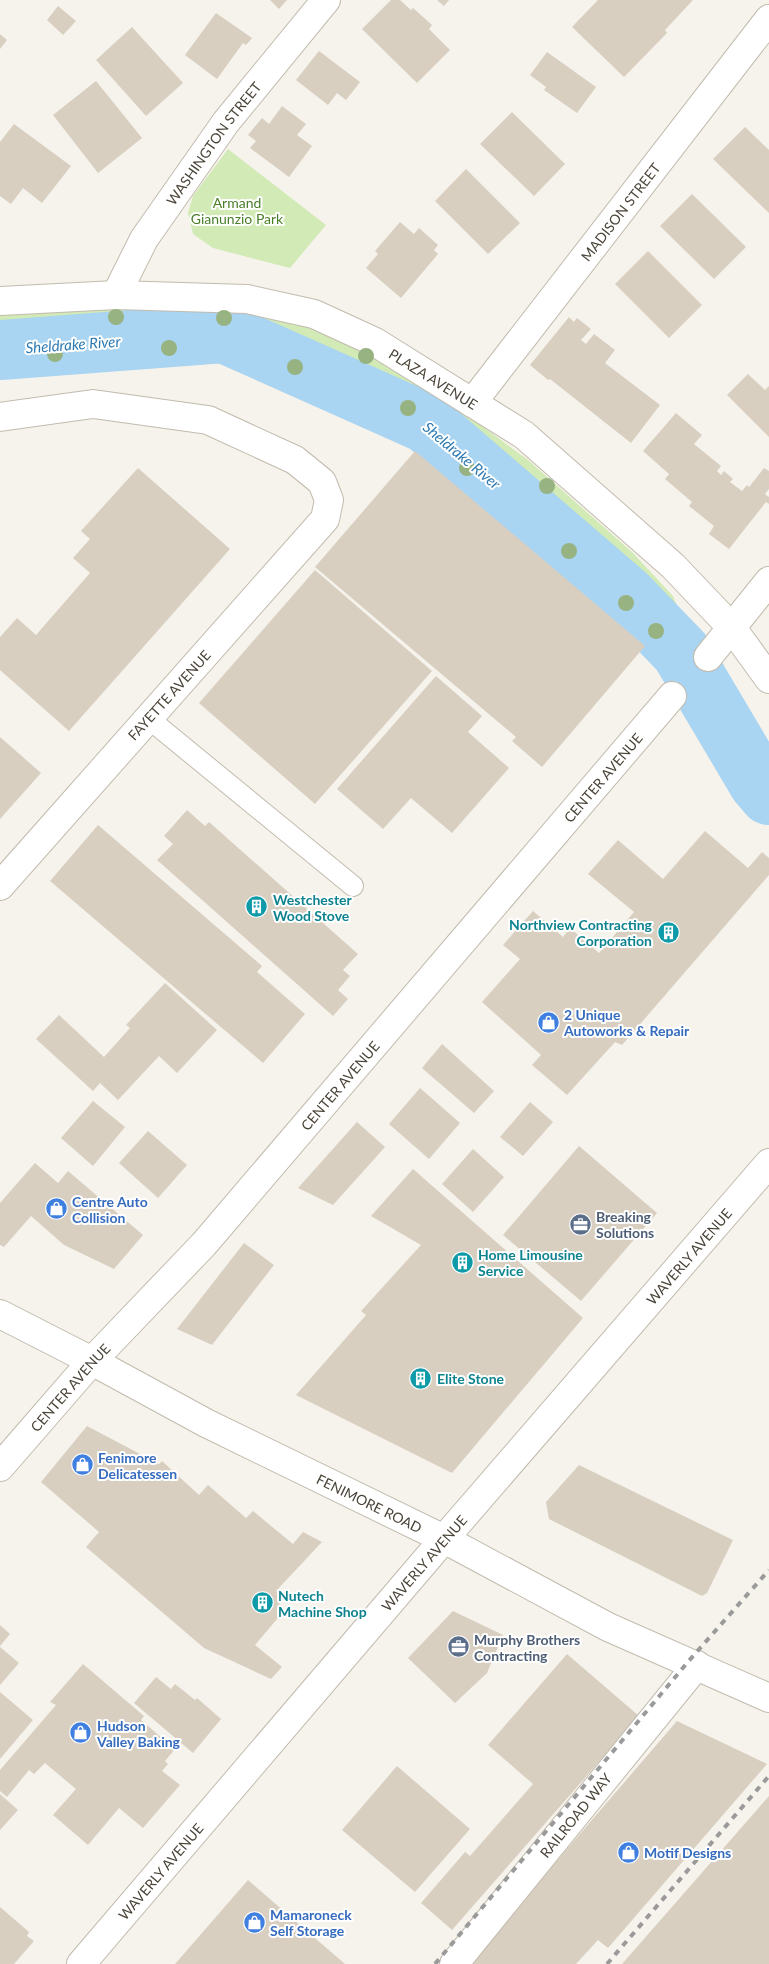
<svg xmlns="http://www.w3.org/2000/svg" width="769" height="1964" font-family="Lato,sans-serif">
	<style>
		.green { fill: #d2eab5 }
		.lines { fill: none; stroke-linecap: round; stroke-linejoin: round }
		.river { stroke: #a9d4f2; stroke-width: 60 }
		.building { fill: #d8cfc1 }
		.service-casing { stroke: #c2bbae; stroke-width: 22 }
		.minor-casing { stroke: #c2bbae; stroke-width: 30 }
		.tertiary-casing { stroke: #c2bbae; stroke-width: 30 }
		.service { stroke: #fff; stroke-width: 20 }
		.minor { stroke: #fff; stroke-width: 28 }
		.tertiary { stroke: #fff; stroke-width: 28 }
		.rail { stroke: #9a9a9a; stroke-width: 4; stroke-dasharray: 6 6; stroke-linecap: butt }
		.tree { fill: #97b381 }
		.labels { text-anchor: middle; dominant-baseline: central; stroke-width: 4; stroke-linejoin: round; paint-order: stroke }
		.street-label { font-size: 14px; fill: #4b4439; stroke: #fff }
		.park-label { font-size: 14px; fill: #4a7f2a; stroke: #fff }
		.culture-label { font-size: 14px; font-weight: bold; fill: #0d838f; stroke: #fff; text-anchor: start }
		.shop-label { font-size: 14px; font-weight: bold; fill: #366cbe; stroke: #fff; text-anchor: start }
		.service-label { font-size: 14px; font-weight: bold; fill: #4e5e75; stroke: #fff; text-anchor: start }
		.water-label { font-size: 15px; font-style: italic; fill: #2e7ab2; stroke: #fff }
	</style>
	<rect width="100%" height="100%" fill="#f6f3ec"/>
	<g class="green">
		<path d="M228 149 326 225 290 268 213 248 193 234 188 213 193 196Z"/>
		<path d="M233 303 317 324 416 377 528 460 632 552 673 596 683 621 682 646 668 684 655 639 424 438 219 356H170L0 366V310Z"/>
	</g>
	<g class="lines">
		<path class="river" d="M0 350 224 333 426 423 627 596 681 652 758 782 769 795"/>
	</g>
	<g class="building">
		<path d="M270 0H287L279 9Z"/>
		<path d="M391 0H400L411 10 413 8 432 25 429 29 450 50 417 83 362 29Z"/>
		<path d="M437 0H449L444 6Z"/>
		<path d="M598 0H693L665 30 667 33 624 77 572 27Z"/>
		<path d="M58 6 76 21 63 35 47 20Z"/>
		<path d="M216 13 252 38 246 45 243 43 217 79 185 55Z"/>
		<path d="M132 27 183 83 146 116 96 60Z"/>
		<path d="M0 34 7 40 0 49Z"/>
		<path d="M319 51 360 82 346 100 337 93 328 105 296 80Z"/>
		<path d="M547 52 596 87 577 113 544 90 546 87 530 75Z"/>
		<path d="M96 81 142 138 98 173 53 115Z"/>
		<path d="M282 106 306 124 297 135 312 146 289 177 250 148 256 141 248 135 262 118 269 124Z"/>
		<path d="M512 112 565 164 534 196 480 144Z"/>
		<path d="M14 124 71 166 42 203 23 188 11 204 0 196V142Z"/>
		<path d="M745 127 769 150V213L713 159Z"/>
		<path d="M466 169 520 223 488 254 435 201Z"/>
		<path d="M692 194 746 247 714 279 660 226Z"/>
		<path d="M400 222 414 234 419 228 438 245 434 250 438 254 401 298 366 268 378 254 375 251Z"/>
		<path d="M648 251 702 305 669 338 615 284Z"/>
		<path d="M569 317 574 322 577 318 591 329 581 340 586 344 594 334 615 350 605 363 660 405 631 443 550 379 548 380 530 365Z"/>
		<path d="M748 374 765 390 769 386V437L727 395Z"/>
		<path d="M676 413 702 435 694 444 721 466 717 471 721 475 724 471 733 479 730 482 742 491 747 485 749 487 764 468 769 471V489L765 494 769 497V504L766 502 729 549 709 534 714 526 689 506 692 502 665 479 669 474 643 451Z"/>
		<path d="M415 451 645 646 542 767 512 741 516 737 315 567Z"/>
		<path d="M138 468 230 549 69 731 0 670V637L17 618 36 635 90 573 73 558 90 539 81 531Z"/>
		<path d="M315 570 432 671 315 804 199 703Z"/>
		<path d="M436 676 482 716 468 732 509 768 452 833 411 798 383 829 337 789Z"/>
		<path d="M0 737 41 773 0 819Z"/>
		<path d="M187 810 205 826 209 822 358 954 343 970 350 976 338 990 348 999 333 1016 157 860 173 844 164 836Z"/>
		<path d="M98 825 262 966 257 972 305 1014 263 1063 50 881Z"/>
		<path d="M705 831 748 868 762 852 769 858V875L622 1045 615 1042 567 1095 532 1065 541 1055 482 1002 520 959 503 945 533 911 563 937 570 928 599 953 634 912 588 874 618 840 663 879Z"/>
		<path d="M165 983 217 1030 177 1073 159 1056 118 1100 100 1083 93 1091 36 1039 59 1015 104 1057 130 1028 126 1025Z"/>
		<path d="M442 1044 494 1091 474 1113 422 1068Z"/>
		<path d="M420 1088 460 1123 429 1159 389 1124Z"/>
		<path d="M93 1101 125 1127 93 1166 61 1138Z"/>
		<path d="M530 1102 553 1122 523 1156 500 1137Z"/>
		<path d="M357 1122 385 1147 333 1205 298 1188Z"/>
		<path d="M148 1131 187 1165 158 1198 119 1163Z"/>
		<path d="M579 1146 657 1213 581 1301 503 1235Z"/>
		<path d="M473 1149 504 1177 473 1212 442 1184Z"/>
		<path d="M35 1163 58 1183 68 1171 143 1235 114 1269 64 1245 31 1216 4 1247 0 1245V1203Z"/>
		<path d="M413 1169 583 1318 452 1473 296 1395 366 1315 361 1311 421 1245 371 1216Z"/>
		<path d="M244 1243 274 1265 212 1345 177 1329Z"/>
		<path d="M87 1426 159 1464 162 1461 199 1495 208 1485 246 1518 253 1511 293 1544 303 1532 322 1542 276 1591 284 1598 277 1607 283 1612 255 1645 282 1667 271 1679 204 1648 86 1547 99 1532 41 1482Z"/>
		<path d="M579 1465 733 1540 707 1593 702 1596 549 1519 546 1502Z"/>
		<path d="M453 1611 503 1635 487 1673 455 1703 408 1658Z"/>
		<path d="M0 1625 10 1634 0 1646Z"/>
		<path d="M0 1647 19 1663 0 1685Z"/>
		<path d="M567 1654 639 1716 452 1930 421 1903 465 1852 470 1856 533 1784 488 1745Z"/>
		<path d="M83 1664 144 1716 141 1720 175 1749 165 1761 168 1764 162 1771 180 1785 143 1828 119 1808 88 1845 53 1815 76 1789 45 1763 34 1774 29 1770 7 1797 0 1791V1770L56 1705 50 1702Z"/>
		<path d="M156 1677 171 1689 175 1684 195 1700 197 1698 221 1719 193 1753 134 1703Z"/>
		<path d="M0 1692 33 1720 0 1759Z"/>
		<path d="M677 1721 767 1764 608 1948 598 1940 576 1964H468Z"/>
		<path d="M397 1766 470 1829 415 1892 342 1830Z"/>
		<path d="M0 1794 18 1810 0 1830Z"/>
		<path d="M769 1796V1964H622Z"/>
		<path d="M248 1880 345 1964H175Z"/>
		<path d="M0 1907 29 1932 27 1936 34 1941 14 1964H0Z"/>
	</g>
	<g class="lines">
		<defs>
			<path id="service" d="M148 718 353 886"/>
			<g id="minor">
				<path id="s1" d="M116 295 144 239 226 122 326 0"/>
				<path id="s2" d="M0 301 116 295 247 299 314 314 375 342 524 435 673 566 732 628 769 679"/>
				<path id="s3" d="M472 403 769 19"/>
				<path d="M0 417 93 404 208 420 295 460 322 482 329 500 325 519 0 886"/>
				<path d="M708 657 769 581"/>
				<path id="s4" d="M0 1467 92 1361 204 1244 672 696"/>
				<path id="s5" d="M444 1539 769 1163"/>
				<path id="s6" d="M454 1964 697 1665"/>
			</g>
			<g id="tertiary">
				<path id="s7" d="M0 1314 92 1361 206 1423 444 1539 608 1627 769 1698"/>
				<path id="s8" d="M81 1964 444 1539"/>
			</g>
		</defs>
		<use href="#service" class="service-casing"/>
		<use href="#minor" class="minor-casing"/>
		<use href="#tertiary" class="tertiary-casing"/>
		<use href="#service" class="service"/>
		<use href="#minor" class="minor"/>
		<use href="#tertiary" class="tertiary"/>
		<g class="rail">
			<path d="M435 1964 687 1663 769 1570"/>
			<path d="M607 1964 769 1776"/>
		</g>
	</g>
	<g class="tree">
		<circle cx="116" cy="317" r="8"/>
		<circle cx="224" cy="318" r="8"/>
		<circle cx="169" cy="348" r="8"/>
		<circle cx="55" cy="354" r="8"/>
		<circle cx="366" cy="356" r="8"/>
		<circle cx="295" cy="367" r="8"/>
		<circle cx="408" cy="408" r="8"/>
		<circle cx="467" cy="468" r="8"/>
		<circle cx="547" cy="486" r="8"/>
		<circle cx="569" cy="551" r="8"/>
		<circle cx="626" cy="603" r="8"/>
		<circle cx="656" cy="631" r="8"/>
	</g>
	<defs>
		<symbol id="building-disc" viewBox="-11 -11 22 22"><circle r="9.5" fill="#0f9aa8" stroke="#fff"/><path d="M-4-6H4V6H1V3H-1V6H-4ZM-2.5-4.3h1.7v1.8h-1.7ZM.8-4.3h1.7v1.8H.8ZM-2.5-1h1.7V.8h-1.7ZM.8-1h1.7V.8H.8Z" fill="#fff"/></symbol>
		<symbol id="shop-disc" viewBox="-11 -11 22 22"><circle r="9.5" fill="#3f7fe0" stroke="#fff"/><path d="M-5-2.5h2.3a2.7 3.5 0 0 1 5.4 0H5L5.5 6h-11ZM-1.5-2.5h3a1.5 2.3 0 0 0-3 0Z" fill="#fff"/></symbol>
		<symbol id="office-disc" viewBox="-11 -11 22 22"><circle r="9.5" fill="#5c6f8a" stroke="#fff"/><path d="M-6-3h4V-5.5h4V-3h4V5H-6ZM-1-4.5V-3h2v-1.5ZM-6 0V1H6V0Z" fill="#fff"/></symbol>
	</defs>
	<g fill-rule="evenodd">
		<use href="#building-disc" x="244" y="894" width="25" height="25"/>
		<use href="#building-disc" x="656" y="920" width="25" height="25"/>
		<use href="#shop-disc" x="536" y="1010" width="25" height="25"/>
		<use href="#shop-disc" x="44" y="1196" width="25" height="25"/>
		<use href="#office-disc" x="568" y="1212" width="25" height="25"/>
		<use href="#building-disc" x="450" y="1250" width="25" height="25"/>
		<use href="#building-disc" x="408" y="1366" width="25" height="25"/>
		<use href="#shop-disc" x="70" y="1452" width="25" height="25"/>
		<use href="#building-disc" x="250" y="1590" width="25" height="25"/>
		<use href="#office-disc" x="446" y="1634" width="25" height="25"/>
		<use href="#shop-disc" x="68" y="1720" width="25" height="25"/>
		<use href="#shop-disc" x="616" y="1840" width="25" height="25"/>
		<use href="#shop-disc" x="242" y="1910" width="25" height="25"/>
	</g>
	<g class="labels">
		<g class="street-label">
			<text stroke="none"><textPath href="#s1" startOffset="181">WASHINGTON STREET</textPath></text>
			<text stroke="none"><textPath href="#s3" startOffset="242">MADISON STREET</textPath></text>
			<text stroke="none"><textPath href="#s2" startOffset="452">PLAZA AVENUE</textPath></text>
			<text transform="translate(169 695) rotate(-48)">FAYETTE AVENUE</text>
			<text stroke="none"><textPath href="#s4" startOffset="916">CENTER AVENUE</textPath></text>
			<text stroke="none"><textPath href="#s4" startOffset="511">CENTER AVENUE</textPath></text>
			<text stroke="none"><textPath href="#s5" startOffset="374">WAVERLY AVENUE</textPath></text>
			<text stroke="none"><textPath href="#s4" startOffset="106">CENTER AVENUE</textPath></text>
			<text stroke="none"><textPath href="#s7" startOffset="415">FENIMORE ROAD</textPath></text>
			<text transform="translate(424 1563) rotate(-49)">WAVERLY AVENUE</text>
			<text stroke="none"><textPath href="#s6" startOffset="192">RAILROAD WAY</textPath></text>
			<text stroke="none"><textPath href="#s8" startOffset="122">WAVERLY AVENUE</textPath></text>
		</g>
		<g class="park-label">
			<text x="237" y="202">Armand<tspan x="237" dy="16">Gianunzio Park</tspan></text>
		</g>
		<g class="culture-label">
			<text x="273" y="899">Westchester<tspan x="273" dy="16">Wood Stove</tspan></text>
			<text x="652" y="924" text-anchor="end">Northview Contracting<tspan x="652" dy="16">Corporation</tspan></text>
			<text x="478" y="1254">Home Limousine<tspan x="478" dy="16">Service</tspan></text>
			<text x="437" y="1378">Elite Stone</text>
			<text x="278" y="1595">Nutech<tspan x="278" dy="16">Machine Shop</tspan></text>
		</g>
		<g class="shop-label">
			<text x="564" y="1014">2 Unique<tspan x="564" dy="16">Autoworks &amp; Repair</tspan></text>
			<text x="72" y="1201">Centre Auto<tspan x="72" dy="16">Collision</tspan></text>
			<text x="98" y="1457">Fenimore<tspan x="98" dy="16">Delicatessen</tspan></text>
			<text x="97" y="1725">Hudson<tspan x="97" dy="16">Valley Baking</tspan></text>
			<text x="644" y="1852">Motif Designs</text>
			<text x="270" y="1914">Mamaroneck<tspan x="270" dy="16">Self Storage</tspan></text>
		</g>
		<g class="service-label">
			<text x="596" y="1216">Breaking<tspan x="596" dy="16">Solutions</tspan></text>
			<text x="474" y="1639">Murphy Brothers<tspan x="474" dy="16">Contracting</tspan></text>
		</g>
		<g class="water-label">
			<text transform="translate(73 344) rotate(-4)">Sheldrake River</text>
			<text transform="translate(462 455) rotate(40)">Sheldrake River</text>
		</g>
	</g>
</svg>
